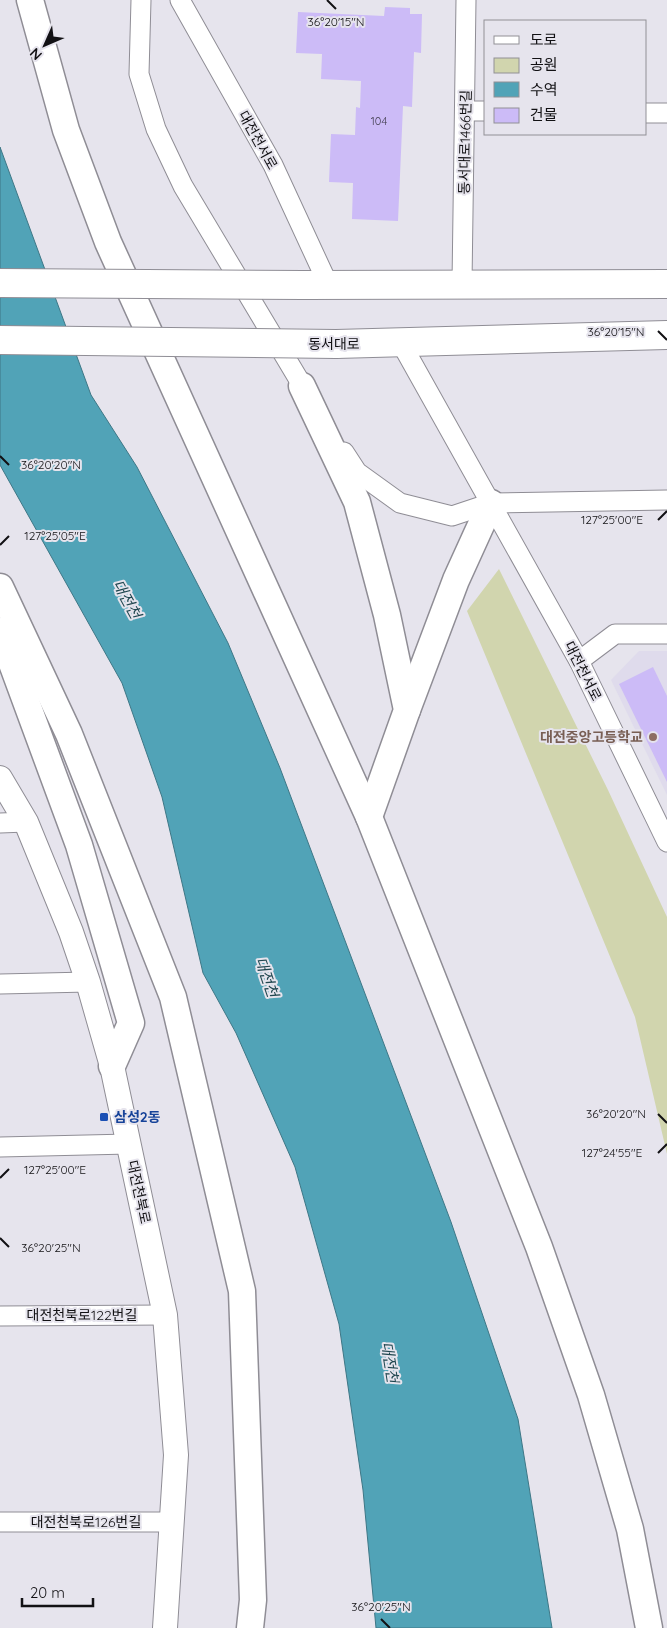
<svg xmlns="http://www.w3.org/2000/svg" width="667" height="1628" font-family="Quicksand,'Noto Sans KR',sans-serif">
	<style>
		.built { fill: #dfdbec }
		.green { fill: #d1d5ae }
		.water { fill: #51a3b7; stroke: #3e7786 }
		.building { fill: #ccbbf7 }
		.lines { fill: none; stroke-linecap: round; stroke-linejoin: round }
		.minor-casing { stroke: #8f8d95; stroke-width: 21 }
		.tertiary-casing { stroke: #8f8d95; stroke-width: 26 }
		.secondary-casing { stroke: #8f8d95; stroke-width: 29 }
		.primary-casing { stroke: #8f8d95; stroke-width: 30 }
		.minor { stroke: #fff; stroke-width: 19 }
		.tertiary { stroke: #fff; stroke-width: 24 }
		.secondary { stroke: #fff; stroke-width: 26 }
		.primary { stroke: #fff; stroke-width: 28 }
		.primary-bridge-casing { stroke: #8f8d95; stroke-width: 30; stroke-linecap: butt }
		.primary-bridge { stroke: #fff; stroke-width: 28 }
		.ticks { fill: none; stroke: #121114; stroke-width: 2 }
		.education-dot { fill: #8d6e63; stroke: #e6e4ed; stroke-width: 2 }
		.transit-dot { fill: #1a4fb4; stroke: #e6e4ed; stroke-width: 2 }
		.labels { text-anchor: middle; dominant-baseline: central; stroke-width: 4; stroke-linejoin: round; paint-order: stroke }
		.number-label { font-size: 11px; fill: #403c4d }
		.street-label { font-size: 14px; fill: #121114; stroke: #e6e4ed }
		.education-label { font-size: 14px; font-weight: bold; fill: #785e54; stroke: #e6e4ed; text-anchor: end }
		.transit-label { font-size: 14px; font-weight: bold; fill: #164399; stroke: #e6e4ed; text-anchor: start }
		.water-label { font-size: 15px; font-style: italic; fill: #20464f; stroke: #e6e4ed }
		.ticks-label { font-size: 12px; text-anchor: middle; fill: #121114; stroke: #e6e4ed; stroke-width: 4; stroke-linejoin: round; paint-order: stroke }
	</style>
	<rect width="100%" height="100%" fill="#e6e4ed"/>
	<path class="built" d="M639 651H667V795L611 680Z"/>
	<path class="green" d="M499 569 608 790 667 917V1154L635 1017 467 611Z"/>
	<path class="water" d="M0 147 91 395 137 467 228 643 280 768 451 1222 518 1419 552 1628H376L363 1490 339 1324 295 1167 236 1033 203 973 162 797 122 683 0 465Z"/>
	<g class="building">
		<path d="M385 7 410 8V14H422L421 53 414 52 412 107 403 106 398 221 352 219 353 183 329 182 331 134 355 135 356 107 360 108 361 81 321 79 322 54 296 53 298 12 384 16Z"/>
		<path d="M653 667 667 696V782L619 684Z"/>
	</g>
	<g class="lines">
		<defs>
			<g id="minor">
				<path d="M141 0 139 74 156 129 183 186 308 395"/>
				<path d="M180 0 273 165 328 284"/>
				<path d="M466 111H486"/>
				<path d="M646 113H667"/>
				<path d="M462 283 466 0"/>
				<path d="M401 343 579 661 667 842"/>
				<path d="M344 452 357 472 400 503 452 516 491 503 667 500"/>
				<path d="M579 661 615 634H667"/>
				<path d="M0 823 26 822"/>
				<path d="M0 984 88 982"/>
				<path d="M0 1147 129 1144"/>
				<path d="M0 1316 165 1315"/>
				<path d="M0 1522H171"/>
			</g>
			<path id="tertiary" d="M0 778 26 822 71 932 88 982 112 1066 165 1315 176 1455 165 1628"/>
			<g id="secondary">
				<path d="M30 0 66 130 108 242 369 817 539 1247 591 1395 630 1529 649 1628"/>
				<path d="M302 386 357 502 387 615 407 710 369 817"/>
				<path d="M0 587 69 734 173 997 242 1291 253 1600 250 1628"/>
				<path d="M0 631 79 845 131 1023 112 1066"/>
				<path d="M407 710 456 580 491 503"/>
			</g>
			<g id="primary">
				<path d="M303 285 667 284"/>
				<path d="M336 344 667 335"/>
			</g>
		</defs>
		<use href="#minor" class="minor-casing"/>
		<use href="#tertiary" class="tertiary-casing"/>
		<use href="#secondary" class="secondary-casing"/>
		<use href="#primary" class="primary-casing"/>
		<use href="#minor" class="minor"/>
		<use href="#tertiary" class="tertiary"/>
		<use href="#secondary" class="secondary"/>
		<use href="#primary" class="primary"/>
		<defs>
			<g id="primary-bridge">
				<path d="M0 283 303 285"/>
				<path d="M0 340 336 344"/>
			</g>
		</defs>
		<use href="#primary-bridge" class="primary-bridge-casing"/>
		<use href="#primary-bridge" class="primary-bridge"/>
	</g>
	<path class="ticks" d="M327 0 336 9M658 331 667 340M0 456 9 465M658 520 667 511M0 545 9 536M658 1114 667 1123M658 1153 667 1144M0 1178 9 1169M0 1238 9 1247M381 1619 390 1628"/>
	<circle class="education-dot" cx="653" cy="737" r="5"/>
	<rect class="transit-dot" x="99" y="1112" width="10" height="10" rx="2.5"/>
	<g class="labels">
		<g class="number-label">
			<text x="379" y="121">104</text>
		</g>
		<g class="street-label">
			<text transform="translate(258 140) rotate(61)">대전천서로</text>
			<text transform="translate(465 142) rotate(-89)">동서대로1466번길</text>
			<text x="334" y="344">동서대로</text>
			<text transform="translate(583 671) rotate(63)">대전천서로</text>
			<text transform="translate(139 1192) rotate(78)">대전천북로</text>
			<text x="82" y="1315">대전천북로122번길</text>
			<text x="86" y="1522">대전천북로126번길</text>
		</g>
		<g class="education-label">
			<text x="643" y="737">대전중앙고등학교</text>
		</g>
		<g class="transit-label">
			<text x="114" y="1117">삼성2동</text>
		</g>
		<g class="water-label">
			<text transform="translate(127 599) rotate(61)">대전천</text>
			<text transform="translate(267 977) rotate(71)">대전천</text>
			<text transform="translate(390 1362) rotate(81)">대전천</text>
		</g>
	</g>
	<g class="ticks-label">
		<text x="336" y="26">36°20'15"N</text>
		<text x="616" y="336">36°20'15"N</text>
		<text x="51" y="469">36°20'20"N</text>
		<text x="612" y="524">127°25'00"E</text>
		<text x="55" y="540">127°25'05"E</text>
		<text x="616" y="1118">36°20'20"N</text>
		<text x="612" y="1157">127°24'55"E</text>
		<text x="55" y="1174">127°25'00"E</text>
		<text x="51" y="1252">36°20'25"N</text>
		<text x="381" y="1611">36°20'25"N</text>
	</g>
	<rect x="484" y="20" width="162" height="115" fill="#e6e4ed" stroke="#919096"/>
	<rect x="494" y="36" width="25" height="8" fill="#ffffff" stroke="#919096"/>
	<text x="530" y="45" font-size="15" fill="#121114">도로</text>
	<rect x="494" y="58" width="25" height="15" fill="#d1d5ae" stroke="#919096"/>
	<text x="530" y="70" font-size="15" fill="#121114">공원</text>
	<rect x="494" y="82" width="25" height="15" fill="#51a3b7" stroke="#919096"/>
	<text x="530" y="95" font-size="15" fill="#121114">수역</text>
	<rect x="494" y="108" width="25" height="15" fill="#ccbbf7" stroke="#919096"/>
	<text x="530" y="120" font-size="15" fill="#121114">건물</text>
	<g transform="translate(45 45) rotate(225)" stroke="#e6e4ed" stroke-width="4" paint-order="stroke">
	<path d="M0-4L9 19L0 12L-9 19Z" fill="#121114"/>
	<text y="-8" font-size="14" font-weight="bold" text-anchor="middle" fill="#121114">N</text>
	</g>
	<path d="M22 1598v8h71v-8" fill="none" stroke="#121114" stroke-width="2.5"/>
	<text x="30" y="1598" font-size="15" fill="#121114" stroke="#e6e4ed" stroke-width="4" paint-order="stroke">20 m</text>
</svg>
